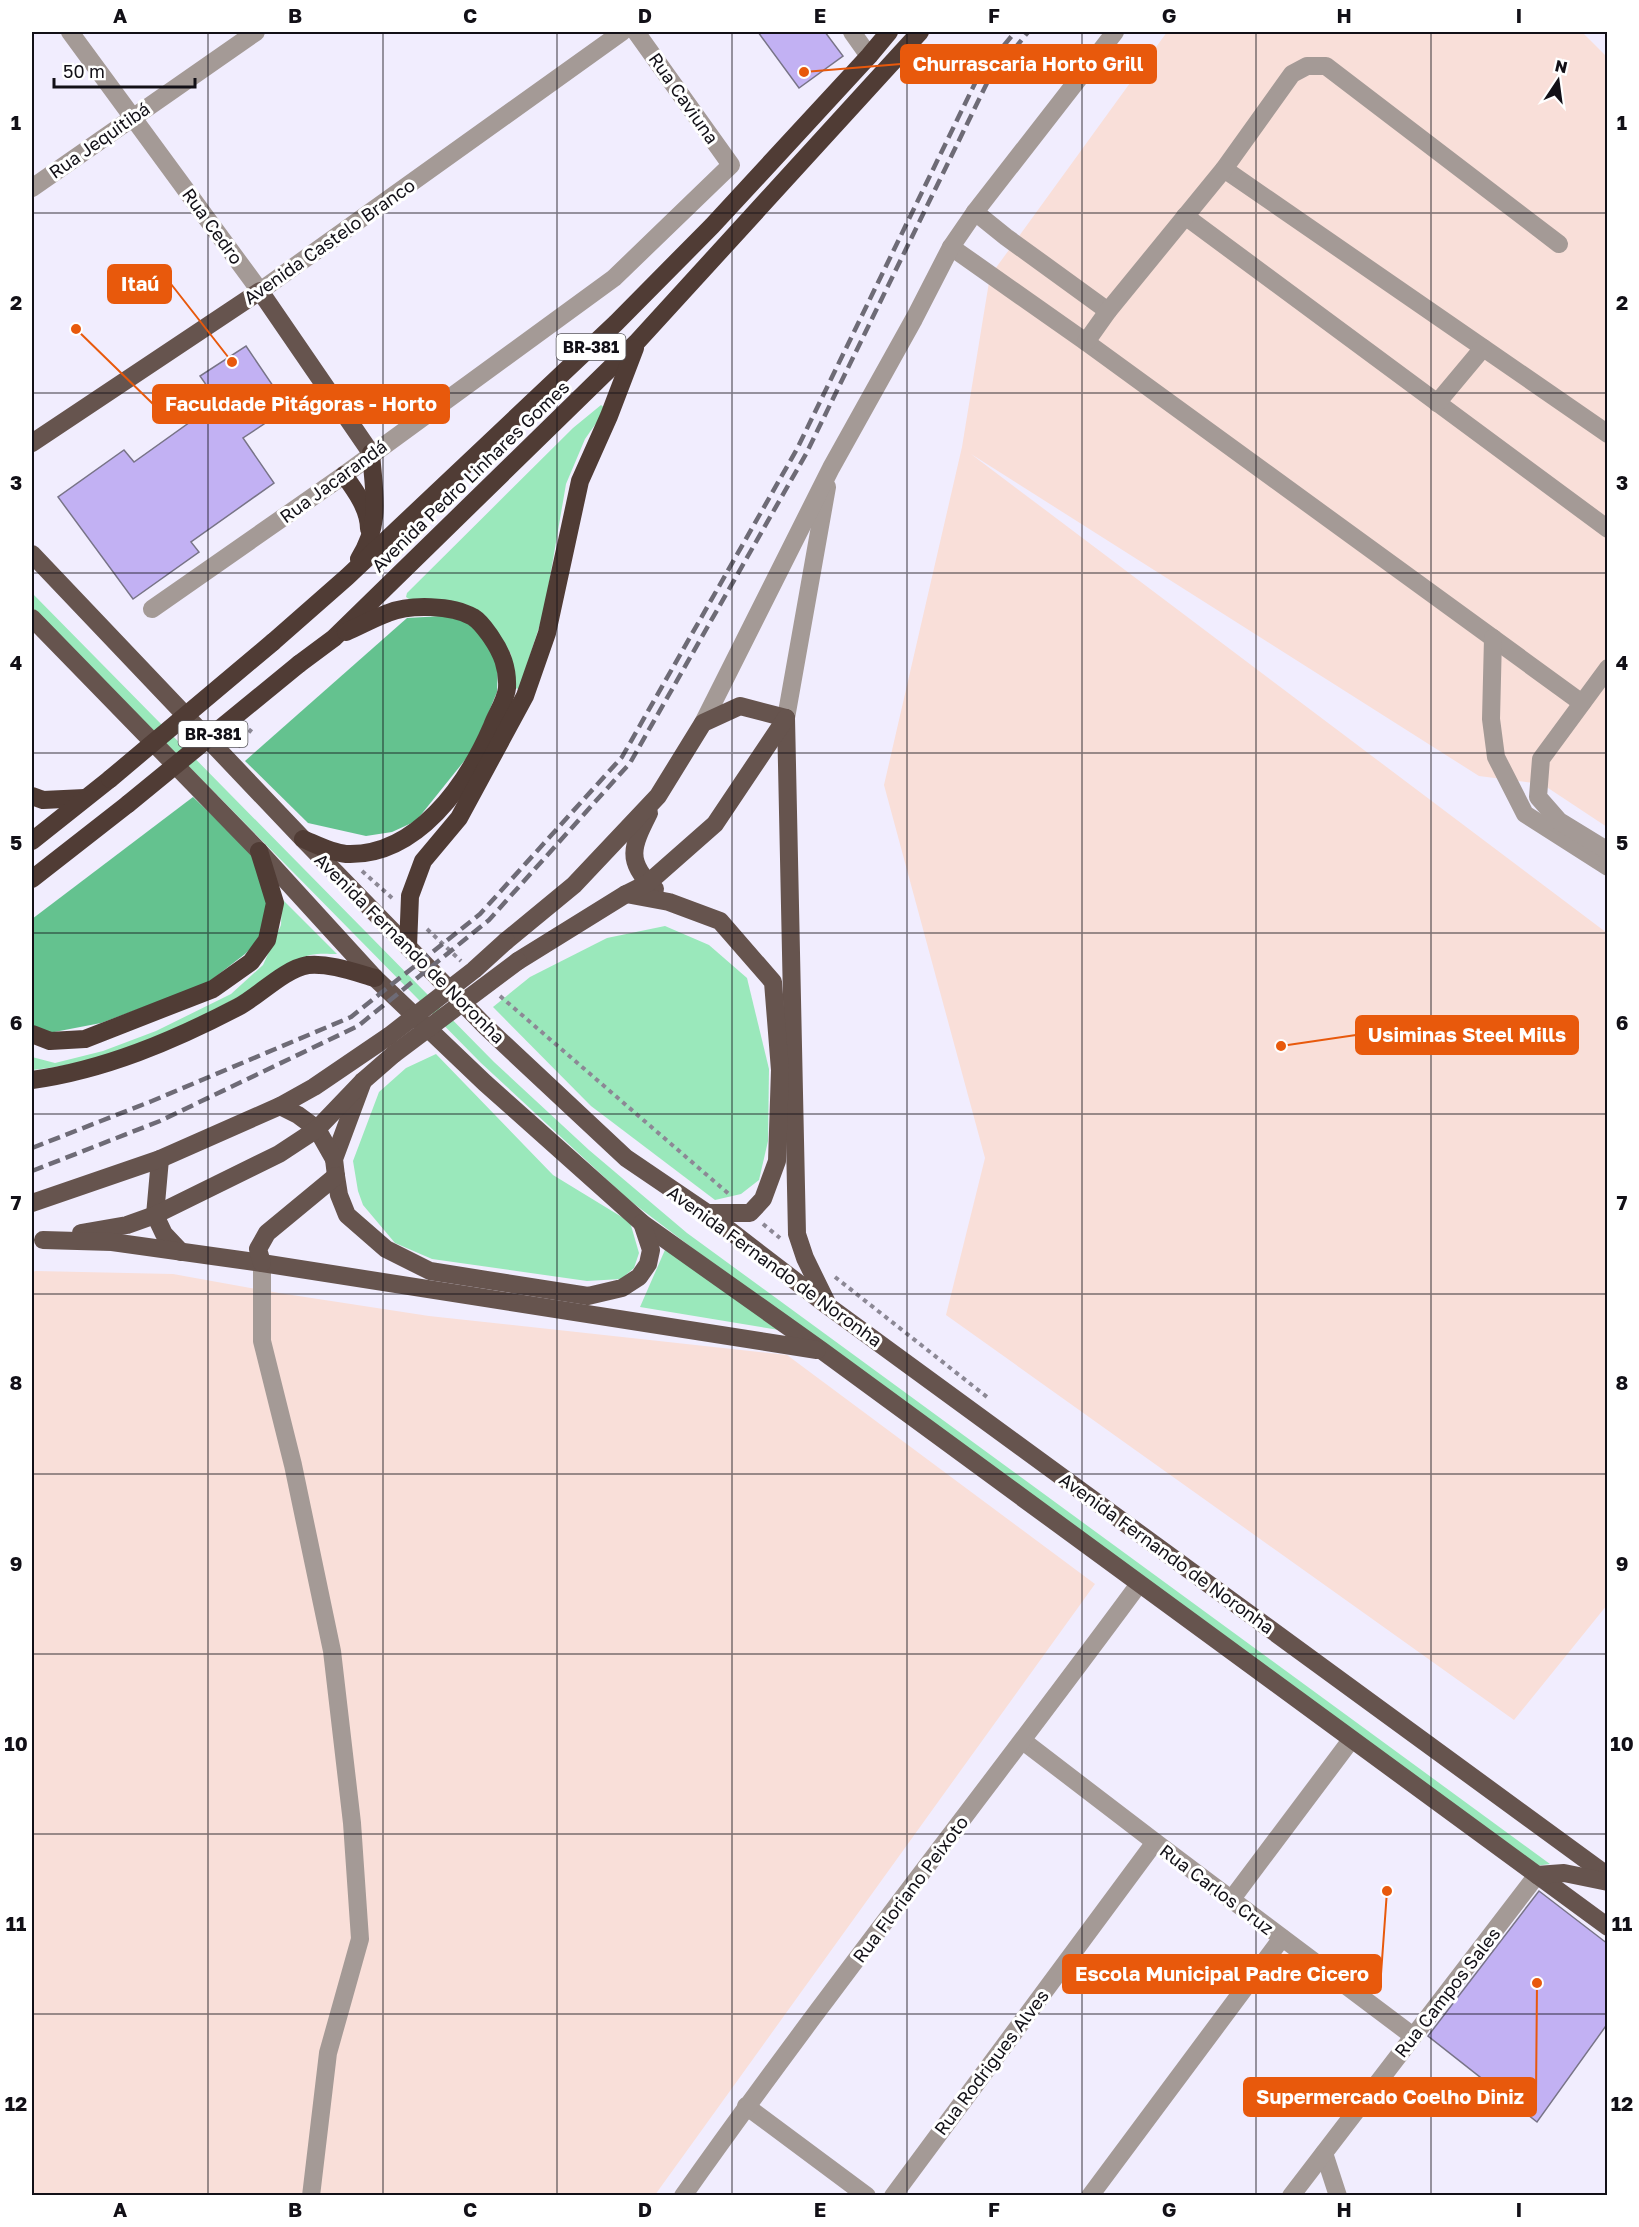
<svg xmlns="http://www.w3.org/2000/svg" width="1639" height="2227" font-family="'Golos Text',sans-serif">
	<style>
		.industrial { fill: #f9dfd9 }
		.green { fill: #9ae8bb }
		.forest { fill: #64c28f }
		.building { fill: #c2b1f3; stroke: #787487; stroke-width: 1.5 }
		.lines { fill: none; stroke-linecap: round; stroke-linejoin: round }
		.path { stroke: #8c8895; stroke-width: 4; stroke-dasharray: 4.5 4.5; stroke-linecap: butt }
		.minor { stroke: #a49a96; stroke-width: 18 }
		.major { stroke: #66544e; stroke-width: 18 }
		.highway { stroke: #503c35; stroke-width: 18 }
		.rail { stroke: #6e6b76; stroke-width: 4.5; stroke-dasharray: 12 6; stroke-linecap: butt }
		.major-bridge { stroke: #66544e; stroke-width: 18 }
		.highway-bridge { stroke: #503c35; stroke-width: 18 }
		.grid { fill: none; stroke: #121017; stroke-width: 1.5; stroke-opacity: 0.55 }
		.labels { text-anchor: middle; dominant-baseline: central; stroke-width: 6; stroke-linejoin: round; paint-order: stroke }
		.shield { fill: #fff; stroke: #59585d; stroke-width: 1.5 }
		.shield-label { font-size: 16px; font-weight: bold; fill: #121017 }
		.street-label { font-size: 18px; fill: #121017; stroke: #fff }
		.leader { fill: none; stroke: #e8590c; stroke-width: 2 }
		.callout-dot { fill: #e8590c; stroke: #fff; stroke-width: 2 }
		.callout { fill: #e8590c; stroke: #e8590c; stroke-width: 2 }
		.callout-label { font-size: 20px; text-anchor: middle; font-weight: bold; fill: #fff }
		.neatline { fill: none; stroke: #121017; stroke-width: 2 }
		.grid-label { font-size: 20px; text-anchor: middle; font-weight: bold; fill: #121017 }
	</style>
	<rect width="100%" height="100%" fill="#f1edfe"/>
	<g class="industrial">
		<path d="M1167 32H1582L1608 58 1607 827 1542 784 1479 776 971 454 1607 933V1605L1514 1720 946 1315 985 1158 884 785 962 447 990 276Z"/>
		<path d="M36 1271 173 1274 279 1293 429 1316 787 1355 1095 1584 655 2195 32 2196V1272Z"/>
	</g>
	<g class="green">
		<path d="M601 405 606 409 585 439 566 484 544 612 519 689 514 688 511 654 498 634 412 601 406 597 407 593 573 428Z"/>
		<path d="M32 593 494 1062 589 1150 687 1233 1550 1864 1535 1866 761 1300 629 1200 481 1063 32 607Z"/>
		<path d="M282 899 337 954C329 954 319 953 310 955 288 961 270 979 251 990 233 1000 215 1009 198 1018 146 1043 89 1065 32 1070V1057L55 1063 103 1051 156 1031 231 994 263 965 281 925Z"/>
		<path d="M665 926 709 945 747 978 769 1069 768 1141 759 1180 741 1194 715 1200 591 1106 493 1007 530 977 607 938Z"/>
		<path d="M436 1054 553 1175 630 1222 639 1253 634 1268 621 1279 587 1281 432 1259 395 1243 363 1205 358 1191 353 1161 379 1092 406 1068Z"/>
		<path d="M668 1243 779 1330 640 1307Z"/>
	</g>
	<g class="forest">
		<path d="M443 616 469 622 486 640 498 663 497 692 473 750 416 821 392 832 366 836 308 823 245 761 407 618Z"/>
		<path d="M193 797 262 863 268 904 259 940 245 954 206 984 101 1023 49 1033 32 1026V919Z"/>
	</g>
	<g class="building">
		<path d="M758 32H825L843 56 799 88Z"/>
		<path d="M246 346 288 408 243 438 274 483 191 542 199 552 133 599 58 497 124 450 134 462 218 402 200 376Z"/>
		<path d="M1539 1891 1608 1944V2023L1537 2122 1428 2036Z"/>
	</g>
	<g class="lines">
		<g class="path">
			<path d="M238 747 253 727"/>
			<path d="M362 871 392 898"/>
			<path d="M427 929 461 961"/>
			<path d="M500 996 730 1195"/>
			<path d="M763 1224 780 1238"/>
			<path d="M835 1277 987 1397"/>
		</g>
		<g class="minor">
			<path d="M70 32 260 291 622 32"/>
			<path d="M852 32 869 56"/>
			<path d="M1224 169 1608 434"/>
			<path d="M32 188 256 32"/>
			<path d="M975 212 1006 237 1108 311"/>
			<path d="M1185 216 1608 529"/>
			<path d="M951 247 1086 342 1582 703"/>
			<path d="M1086 342 1108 311 1224 169 1292 74 1307 66H1326L1559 244"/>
			<path d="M1437 403 1483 348"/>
			<path d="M152 609 344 475 614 278 731 165 636 32"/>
			<path d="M1493 638 1491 719 1496 757 1525 814 1608 867"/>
			<path d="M1608 668 1541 759 1538 797 1559 821 1608 851"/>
			<path d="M786 718 827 487"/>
			<path d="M703 723 831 468 914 319 951 247 975 212 1115 32"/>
			<path d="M262 1263V1341L293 1465 332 1651 352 1823 360 1939 328 2053 311 2196"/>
			<path d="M1023 1741 1155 1842 1413 2036"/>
			<path d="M1231 1900 1351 1740"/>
			<path d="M746 2106 867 2196"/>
			<path d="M1324 2153 1338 2196"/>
			<path d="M683 2196C830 1988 988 1789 1139 1584"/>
			<path d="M893 2196 1155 1842"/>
			<path d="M1090 2196 1282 1938"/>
			<path d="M1291 2196 1537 1875"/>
		</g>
		<g class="major">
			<path d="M32 443 260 291 371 453"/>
			<path d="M32 554 303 839 486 1027 626 1158 707 1213 828 1306 1608 1876"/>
			<path d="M32 618 259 851 375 978 485 1083 642 1223 821 1350 1608 1927"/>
			<path d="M786 718 797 1234 805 1258 826 1301"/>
			<path d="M649 813C633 845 624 861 655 889"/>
			<path d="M626 894 669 902 720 921 773 982 780 1070 777 1161 763 1199 750 1213H707"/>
			<path d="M506 941 574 885 658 796 703 723 740 706 786 718"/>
			<path d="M518 961 626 894 648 883 715 824 786 718"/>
			<path d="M363 1081 334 1159 336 1176 339 1195 347 1215 386 1249 430 1271 588 1296 622 1288 639 1277 648 1264 651 1250 642 1223"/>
			<path d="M280 1106 298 1115 317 1129 334 1159"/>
			<path d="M160 1159 155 1215 164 1234 181 1252"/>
			<path d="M32 1203 160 1159 280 1106 314 1087 389 1036"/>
			<path d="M81 1233 127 1225 155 1215 279 1154 317 1129 363 1081 394 1054"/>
			<path d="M43 1240 112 1242 262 1263 817 1350"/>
			<path d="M262 1263 258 1249 267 1233 336 1176"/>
			<path d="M1537 1875 1564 1873 1608 1882"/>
		</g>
		<g class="highway">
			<path d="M344 475C355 490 369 509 369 529"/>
			<path d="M359 559C382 522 374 495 371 453"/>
			<path d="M273 642 347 577 616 323 712 226 869 56 889 32"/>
			<path d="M299 664 334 638 636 343 920 32"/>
			<path d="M32 796 43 800 85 798"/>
			<path d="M303 839C315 844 332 853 346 854 417 857 467 784 492 726 496 715 506 700 507 688 508 668 502 653 491 637 486 630 481 622 473 617 452 605 410 604 388 613 374 618 360 626 346 632"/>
			<path d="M32 841 110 779"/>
			<path d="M32 879 128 804"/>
			<path d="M408 947 410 896 423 861 459 818 525 696 547 633 580 481 609 416 635 348"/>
			<path d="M32 1034 50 1041 85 1039 213 989 251 962 267 940 275 903 259 851"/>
			<path d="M32 1080C104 1070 173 1041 238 1007 259 996 284 969 308 965 330 963 354 972 375 978"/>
		</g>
		<g class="rail">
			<path d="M32 1148 152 1101 351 1017 480 914 622 757 797 449 978 77 1015 32"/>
			<path d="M32 1171 160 1121 358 1026 489 920 630 763 806 454 987 83 1028 32"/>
		</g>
		<g class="major-bridge">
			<path d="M389 1036 474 970 506 941"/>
			<path d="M394 1054 518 961"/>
		</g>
		<g class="highway-bridge">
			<path d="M110 779 273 642"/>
			<path d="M128 804 299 664"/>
		</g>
	</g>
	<path class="grid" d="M208 32V2196M383 32V2196M557 32V2196M732 32V2196M907 32V2196M1082 32V2196M1256 32V2196M1431 32V2196M32 213H1608M32 393H1608M32 573H1608M32 753H1608M32 933H1608M32 1114H1608M32 1294H1608M32 1474H1608M32 1654H1608M32 1834H1608M32 2014H1608"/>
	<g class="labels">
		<g class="shield">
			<rect x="556.5" y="334" width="69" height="26" rx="4.5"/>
			<rect x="178.5" y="721" width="69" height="26" rx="4.5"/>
		</g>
		<g class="shield-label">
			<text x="591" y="347">BR-381</text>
			<text x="213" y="734">BR-381</text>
		</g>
		<g class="street-label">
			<text transform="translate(684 98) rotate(55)">Rua Caviuna</text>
			<text transform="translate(99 140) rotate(-35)">Rua Jequitibá</text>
			<text transform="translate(213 226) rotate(54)">Rua Cedro</text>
			<text transform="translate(329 241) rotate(-35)">Avenida Castelo Branco</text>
			<text transform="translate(470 476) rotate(-44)">Avenida Pedro Linhares Gomes</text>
			<text transform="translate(333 481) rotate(-36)">Rua Jacarandá</text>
			<text transform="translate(410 948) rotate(45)">Avenida Fernando de Noronha</text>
			<text transform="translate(775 1266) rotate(36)">Avenida Fernando de Noronha</text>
			<text transform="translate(1167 1553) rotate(36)">Avenida Fernando de Noronha</text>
			<text transform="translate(910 1889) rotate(-53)">Rua Floriano Peixoto</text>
			<text transform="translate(1217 1889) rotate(37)">Rua Carlos Cruz</text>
			<text transform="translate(1447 1992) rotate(-52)">Rua Campos Sales</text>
			<text transform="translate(991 2062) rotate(-53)">Rua Rodrigues Alves</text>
		</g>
	</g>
	<path class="leader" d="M804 72L901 64M232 362L171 284M76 329L153 404M1281 1046L1356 1035M1387 1891L1381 1974M1537 1983L1536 2097"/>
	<g class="callout-dot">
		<circle cx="804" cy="72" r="6"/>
		<circle cx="232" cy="362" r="6"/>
		<circle cx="76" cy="329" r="6"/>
		<circle cx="1281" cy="1046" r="6"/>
		<circle cx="1387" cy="1891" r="6"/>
		<circle cx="1537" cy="1983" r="6"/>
	</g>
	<g class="callout">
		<rect x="901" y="45" width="255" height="38" rx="6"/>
		<rect x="108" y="265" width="63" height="38" rx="6"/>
		<rect x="153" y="385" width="296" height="38" rx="6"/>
		<rect x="1356" y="1016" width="222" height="38" rx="6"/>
		<rect x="1063" y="1955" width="318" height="38" rx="6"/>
		<rect x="1244" y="2078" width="292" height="38" rx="6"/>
	</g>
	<g class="callout-label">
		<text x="1028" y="71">Churrascaria Horto Grill</text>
		<text x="140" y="291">Itaú</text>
		<text x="301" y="411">Faculdade Pitágoras - Horto</text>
		<text x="1467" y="1042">Usiminas Steel Mills</text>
		<text x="1222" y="1981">Escola Municipal Padre Cicero</text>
		<text x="1390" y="2104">Supermercado Coelho Diniz</text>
	</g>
	<rect width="1639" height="2227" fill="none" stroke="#ffffff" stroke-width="66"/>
	<g transform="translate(1558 81) rotate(13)" stroke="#ffffff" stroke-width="4.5" paint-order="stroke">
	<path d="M0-4.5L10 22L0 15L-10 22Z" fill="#121017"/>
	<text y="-9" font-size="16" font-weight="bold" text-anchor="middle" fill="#121017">N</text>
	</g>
	<path d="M54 78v9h141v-9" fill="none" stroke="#121017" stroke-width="3"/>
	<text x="63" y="78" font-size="18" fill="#121017" stroke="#ffffff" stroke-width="4.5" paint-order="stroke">50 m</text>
	<rect x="33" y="33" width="1573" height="2161" class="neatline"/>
	<g class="grid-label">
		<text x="120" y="23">A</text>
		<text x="295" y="23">B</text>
		<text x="470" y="23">C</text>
		<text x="645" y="23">D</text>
		<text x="820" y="23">E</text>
		<text x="994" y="23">F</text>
		<text x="1169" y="23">G</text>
		<text x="1344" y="23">H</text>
		<text x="1519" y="23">I</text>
		<text x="16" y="130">1</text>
		<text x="1622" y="130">1</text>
		<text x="16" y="310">2</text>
		<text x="1622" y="310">2</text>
		<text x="16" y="490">3</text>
		<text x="1622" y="490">3</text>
		<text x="16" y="670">4</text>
		<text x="1622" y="670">4</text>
		<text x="16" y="850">5</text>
		<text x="1622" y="850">5</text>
		<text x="16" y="1030">6</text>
		<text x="1622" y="1030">6</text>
		<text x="16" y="1210">7</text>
		<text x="1622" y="1210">7</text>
		<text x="16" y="1390">8</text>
		<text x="1622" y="1390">8</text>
		<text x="16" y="1571">9</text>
		<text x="1622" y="1571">9</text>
		<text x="16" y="1751">10</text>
		<text x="1622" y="1751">10</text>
		<text x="16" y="1931">11</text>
		<text x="1622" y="1931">11</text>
		<text x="16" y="2111">12</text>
		<text x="1622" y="2111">12</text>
		<text x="120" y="2217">A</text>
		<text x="295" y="2217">B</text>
		<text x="470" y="2217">C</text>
		<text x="645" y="2217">D</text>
		<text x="820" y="2217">E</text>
		<text x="994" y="2217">F</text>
		<text x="1169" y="2217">G</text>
		<text x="1344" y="2217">H</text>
		<text x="1519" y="2217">I</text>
	</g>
</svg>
